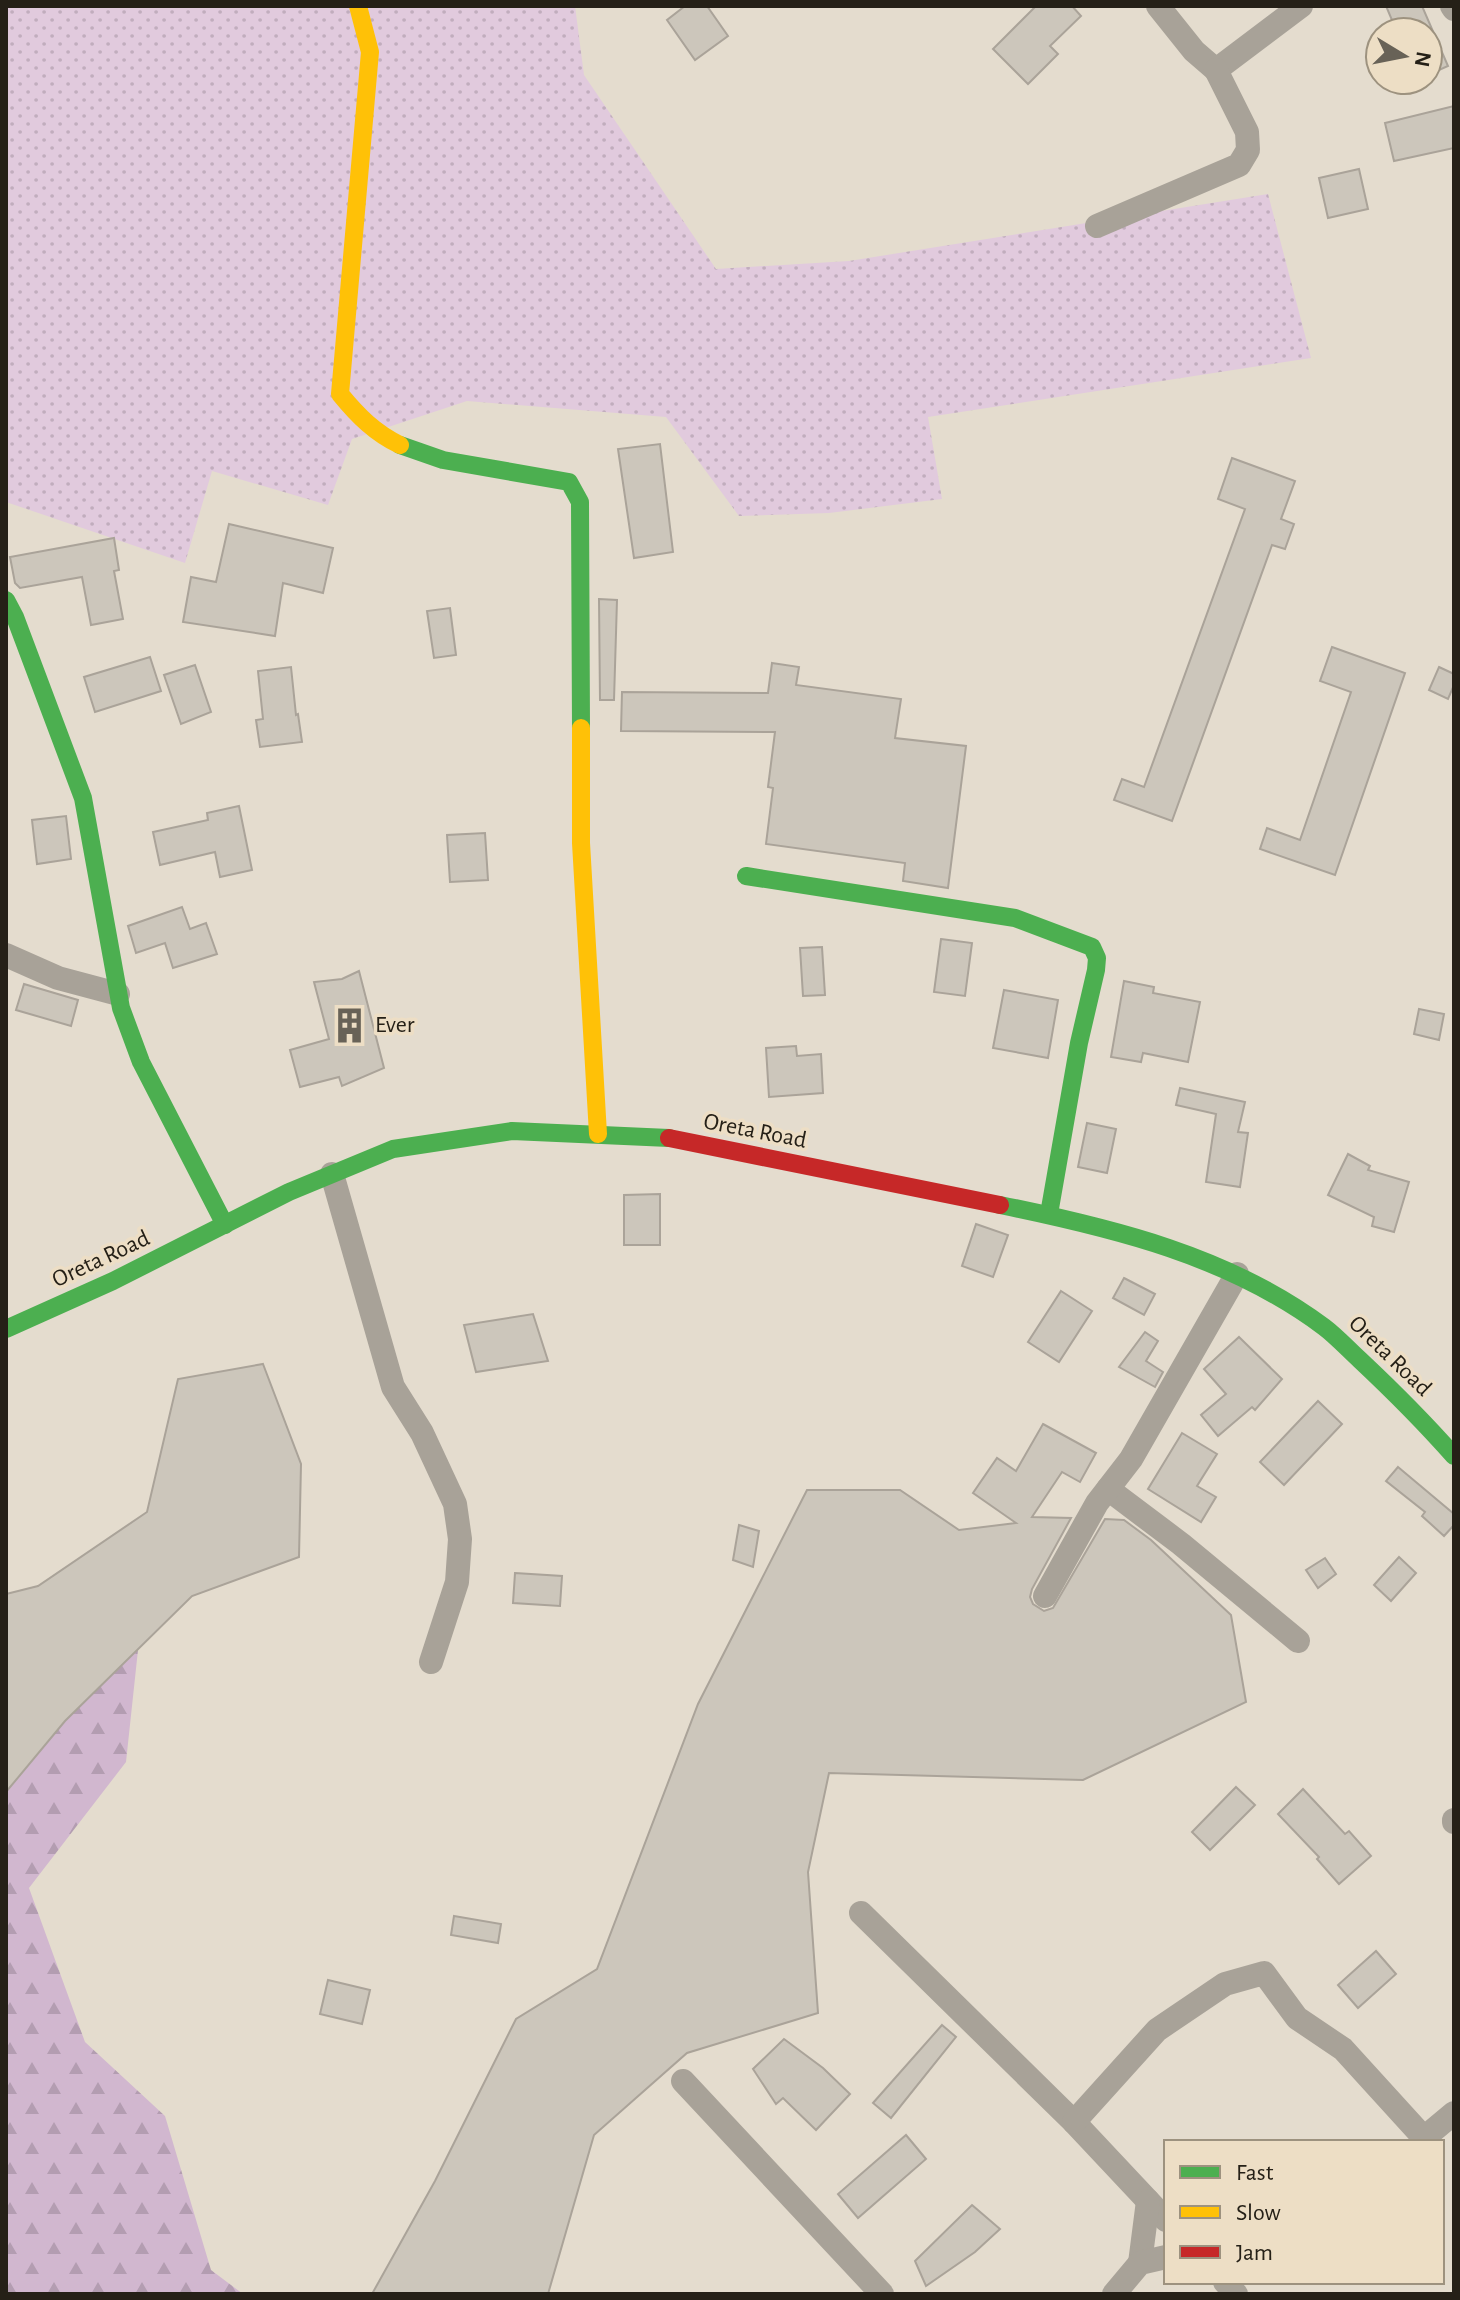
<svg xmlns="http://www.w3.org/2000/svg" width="1460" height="2300" font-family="'Alegreya Sans',sans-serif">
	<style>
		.grass { fill: url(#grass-dots) }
		.forest { fill: url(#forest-firs) }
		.building { fill: #ccc6bb; stroke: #aaa399; stroke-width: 2 }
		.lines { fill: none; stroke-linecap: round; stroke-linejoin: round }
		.street { stroke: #a8a298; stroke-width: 24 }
		.fast { stroke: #4caf50; stroke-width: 18 }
		.slow { stroke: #ffc107; stroke-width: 18 }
		.jam { stroke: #c62828; stroke-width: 18 }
		.labels { text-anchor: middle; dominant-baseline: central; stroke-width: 7; stroke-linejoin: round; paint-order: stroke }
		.poi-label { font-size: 24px; fill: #252017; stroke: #eddec5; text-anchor: start }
		.street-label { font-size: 24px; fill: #252017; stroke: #eddec5 }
	</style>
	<defs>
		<pattern id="grass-dots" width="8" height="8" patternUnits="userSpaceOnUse" patternTransform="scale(2)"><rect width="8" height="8" fill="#e1cadd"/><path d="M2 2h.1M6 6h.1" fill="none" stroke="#c1adbd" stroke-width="1.8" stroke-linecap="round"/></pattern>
		<pattern id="forest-firs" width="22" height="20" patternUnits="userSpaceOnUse" patternTransform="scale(2)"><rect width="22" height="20" fill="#d1b7cf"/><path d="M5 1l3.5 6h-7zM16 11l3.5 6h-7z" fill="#b39db1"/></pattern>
	</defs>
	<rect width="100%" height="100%" fill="#e4dcce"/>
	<path class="grass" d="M6 6H575L584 75 716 269 849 261 1268 194 1311 358 928 417 942 499 829 513 739 516 666 417 467 401 352 439 328 505 212 471 185 563 6 502Z"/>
	<path class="forest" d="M138 1650 126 1762 29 1888 85 2042 165 2116 211 2270 243 2294H6V1792L65 1721Z"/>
	<g class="building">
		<path d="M685 6H707L728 36 695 60 667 20Z"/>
		<path d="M1036 6H1072L1081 16 1050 46 1058 54 1028 84 993 49Z"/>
		<path d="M1386 6H1422L1448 66 1428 75V32H1397Z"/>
		<path d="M1454 106V148L1394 161 1385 123Z"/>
		<path d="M1359 169 1368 209 1328 218 1319 178Z"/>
		<path d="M660 444 673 552 634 558 618 449Z"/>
		<path d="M1232 458 1295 481 1281 519 1294 524 1285 549 1272 545 1172 821 1114 800 1122 779 1144 787 1245 509 1218 499Z"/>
		<path d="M229 524 333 548 323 593 283 583 275 636 183 622 191 577 216 582Z"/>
		<path d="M114 538 119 570 114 571 123 619 91 625 82 577 20 588 15 583 10 557Z"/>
		<path d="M599 599 617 600 614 700H600Z"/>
		<path d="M450 608 456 655 434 658 427 611Z"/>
		<path d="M1332 647 1405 673 1335 875 1260 849 1267 828 1300 840 1351 692 1320 681Z"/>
		<path d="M150 657 161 691 95 712 84 677Z"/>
		<path d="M772 663 799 667 796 685 901 699 895 738 966 746 948 888 903 881 905 863 766 844 773 788 768 787 775 732 621 731 622 692 768 693Z"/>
		<path d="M195 665 211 712 181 724 164 675Z"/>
		<path d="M291 667 296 715 298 714 302 742 260 747 256 720 263 719 258 671Z"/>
		<path d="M1439 667 1454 674V685L1448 699 1429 690Z"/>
		<path d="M239 806 252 870 220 877 215 852 160 865 153 832 208 820 207 813Z"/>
		<path d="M66 816 71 859 37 864 32 820Z"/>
		<path d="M485 833 488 880 450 882 447 835Z"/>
		<path d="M182 907 190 929 206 923 217 954 173 968 165 943 136 953 128 926Z"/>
		<path d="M941 939 972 943 965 996 934 992Z"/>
		<path d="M822 947 825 995 803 996 800 948Z"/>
		<path d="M359 971 384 1068 342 1086 339 1077 300 1087 290 1050 329 1039 314 982 342 979Z"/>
		<path d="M1124 981 1154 987 1153 993 1200 1002 1188 1062 1143 1053 1141 1062 1111 1057Z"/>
		<path d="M24 984 78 1000 71 1026 16 1010Z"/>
		<path d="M1004 990 1058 1000 1048 1058 993 1048Z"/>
		<path d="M1419 1009 1444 1014 1439 1040 1414 1034Z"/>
		<path d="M796 1046 797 1056 821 1054 823 1093 769 1097 766 1048Z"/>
		<path d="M1180 1088 1245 1102 1238 1132 1248 1133 1240 1187 1206 1182 1216 1114 1176 1105Z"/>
		<path d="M1087 1123 1116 1129 1107 1173 1078 1167Z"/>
		<path d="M1348 1154 1370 1166 1368 1170 1409 1182 1394 1232 1372 1226 1374 1217 1328 1195Z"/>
		<path d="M660 1194V1245H624V1195Z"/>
		<path d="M976 1224 1008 1235 993 1277 962 1266Z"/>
		<path d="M1124 1278 1155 1294 1144 1315 1113 1298Z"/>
		<path d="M1061 1291 1092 1311 1059 1362 1028 1342Z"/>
		<path d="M533 1314 548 1361 476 1372 464 1325Z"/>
		<path d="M1145 1332 1158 1341 1146 1361 1163 1372 1155 1387 1119 1367Z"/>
		<path d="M1239 1337 1282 1379 1255 1410 1252 1407 1218 1436 1201 1415 1226 1394 1204 1369Z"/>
		<path d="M263 1364 301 1464 299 1557 192 1596 65 1721 6 1792V1594L38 1586 147 1512 178 1379Z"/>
		<path d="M1318 1401 1342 1424 1284 1485 1260 1462Z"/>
		<path d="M1043 1424 1096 1453 1080 1482 1062 1472 1032 1517 1071 1518 1032 1589 1030 1597 1033 1604 1044 1611 1053 1608 1105 1519 1124 1520 1151 1540 1231 1615 1246 1702 1083 1780 829 1773 808 1872 818 2013 687 2053 594 2135 548 2294H372L435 2181 516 2019 597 1969 698 1704 807 1490H900L959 1530 1016 1523 973 1493 997 1458 1016 1471Z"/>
		<path d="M1182 1433 1217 1454 1197 1486 1216 1497 1201 1522 1148 1489Z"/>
		<path d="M1398 1467 1454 1514V1525L1444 1536 1422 1516 1425 1512 1386 1481Z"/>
		<path d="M739 1525 759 1531 753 1567 733 1560Z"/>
		<path d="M1399 1557 1416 1573 1391 1601 1374 1585Z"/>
		<path d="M1325 1558 1336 1574 1318 1588 1306 1570Z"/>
		<path d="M515 1573 562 1576 560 1606 513 1603Z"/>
		<path d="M1236 1787 1255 1805 1210 1850 1192 1832Z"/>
		<path d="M1303 1789 1345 1834 1349 1831 1371 1856 1339 1884 1317 1859 1319 1857 1278 1814Z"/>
		<path d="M454 1916 501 1924 498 1943 451 1935Z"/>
		<path d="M1376 1951 1396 1974 1358 2008 1338 1985Z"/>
		<path d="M328 1980 370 1990 362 2024 320 2014Z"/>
		<path d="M942 2025 956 2037 891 2118 873 2103Z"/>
		<path d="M784 2039 823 2068 850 2094 816 2130 783 2098 776 2104 753 2069Z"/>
		<path d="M906 2135 926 2159 858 2218 838 2194Z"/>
		<path d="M972 2205 1000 2229 975 2252 926 2286 915 2261Z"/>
	</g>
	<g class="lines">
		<g class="street">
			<path d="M1158 6 1194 51 1216 70 1301 6"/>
			<path d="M1452 6 1454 9"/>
			<path d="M1097 226 1239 165 1248 150 1247 132 1216 70"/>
			<path d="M6 955 58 978 118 994"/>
			<path d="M332 1174 393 1387 422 1433 455 1504 460 1539 457 1582 431 1662"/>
			<path d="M1108 1489 1181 1544 1298 1641"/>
			<path d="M1045 1596 1097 1503 1131 1459 1237 1274"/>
			<path d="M1454 1820V1822"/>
			<path d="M861 1913 1074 2122 1166 2220"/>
			<path d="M683 2081 882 2294"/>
			<path d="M1074 2122 1157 2030 1225 1984 1264 1973 1297 2018 1343 2049 1424 2138 1454 2113"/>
			<path d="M1140 2263 1148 2201"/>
			<path d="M1225 2282 1236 2294"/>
			<path d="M1114 2294 1140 2263 1166 2257"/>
		</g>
		<g class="fast">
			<path d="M400 445 443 460 569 482 580 502 581 728"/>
			<path d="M6 600 15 617 83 798 121 1008 141 1062 225 1225"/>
			<path d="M746 876 1015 918 1092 947 1097 958 1096 970 1079 1043 1049 1214"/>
			<path d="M1000 1205C1113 1228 1229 1256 1324 1327 1336 1336 1348 1349 1360 1360 1393 1391 1424 1422 1454 1456"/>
			<path d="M6 1329 113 1281 289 1192 393 1149 512 1131 669 1138"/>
		</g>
		<g class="slow">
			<path d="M358 6 370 52 340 394C358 416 375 433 400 445"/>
			<path d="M581 728V843L598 1134"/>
		</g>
		<path class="jam" d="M669 1138 1000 1205"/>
	</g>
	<defs>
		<symbol id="building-bare" viewBox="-9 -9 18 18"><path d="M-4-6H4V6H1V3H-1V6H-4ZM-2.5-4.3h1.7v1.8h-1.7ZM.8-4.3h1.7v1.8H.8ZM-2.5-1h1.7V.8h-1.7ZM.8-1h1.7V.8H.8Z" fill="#686257" stroke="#eddec5" stroke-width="2.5" paint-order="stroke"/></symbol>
	</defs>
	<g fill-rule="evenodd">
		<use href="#building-bare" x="324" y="1000" width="51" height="51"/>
	</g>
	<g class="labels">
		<g class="poi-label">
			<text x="375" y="1025">Ever</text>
		</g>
		<g class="street-label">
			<text transform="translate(755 1131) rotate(11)">Oreta Road</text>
			<text transform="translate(101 1259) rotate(-25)">Oreta Road</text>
			<text transform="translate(1390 1356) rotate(44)">Oreta Road</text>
		</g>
	</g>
	<rect width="1460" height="2300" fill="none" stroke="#252017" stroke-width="16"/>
	<rect x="1164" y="2140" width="280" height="144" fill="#eddec5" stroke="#9d927f" stroke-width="2"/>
	<rect x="1180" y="2166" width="40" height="12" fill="#4caf50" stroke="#9d927f" stroke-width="2"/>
	<text x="1236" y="2180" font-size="24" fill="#252017">Fast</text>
	<rect x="1180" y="2206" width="40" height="12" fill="#ffc107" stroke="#9d927f" stroke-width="2"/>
	<text x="1236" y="2220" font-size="24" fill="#252017">Slow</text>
	<rect x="1180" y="2246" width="40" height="12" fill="#c62828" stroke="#9d927f" stroke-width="2"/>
	<text x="1236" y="2260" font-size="24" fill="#252017">Jam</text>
	<g transform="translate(1404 56) rotate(100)"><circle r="38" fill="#eddec5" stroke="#9d927f" stroke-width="2"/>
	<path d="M0-6L14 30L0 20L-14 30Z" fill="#686257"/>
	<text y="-12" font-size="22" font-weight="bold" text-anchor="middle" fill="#252017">N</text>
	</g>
</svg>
